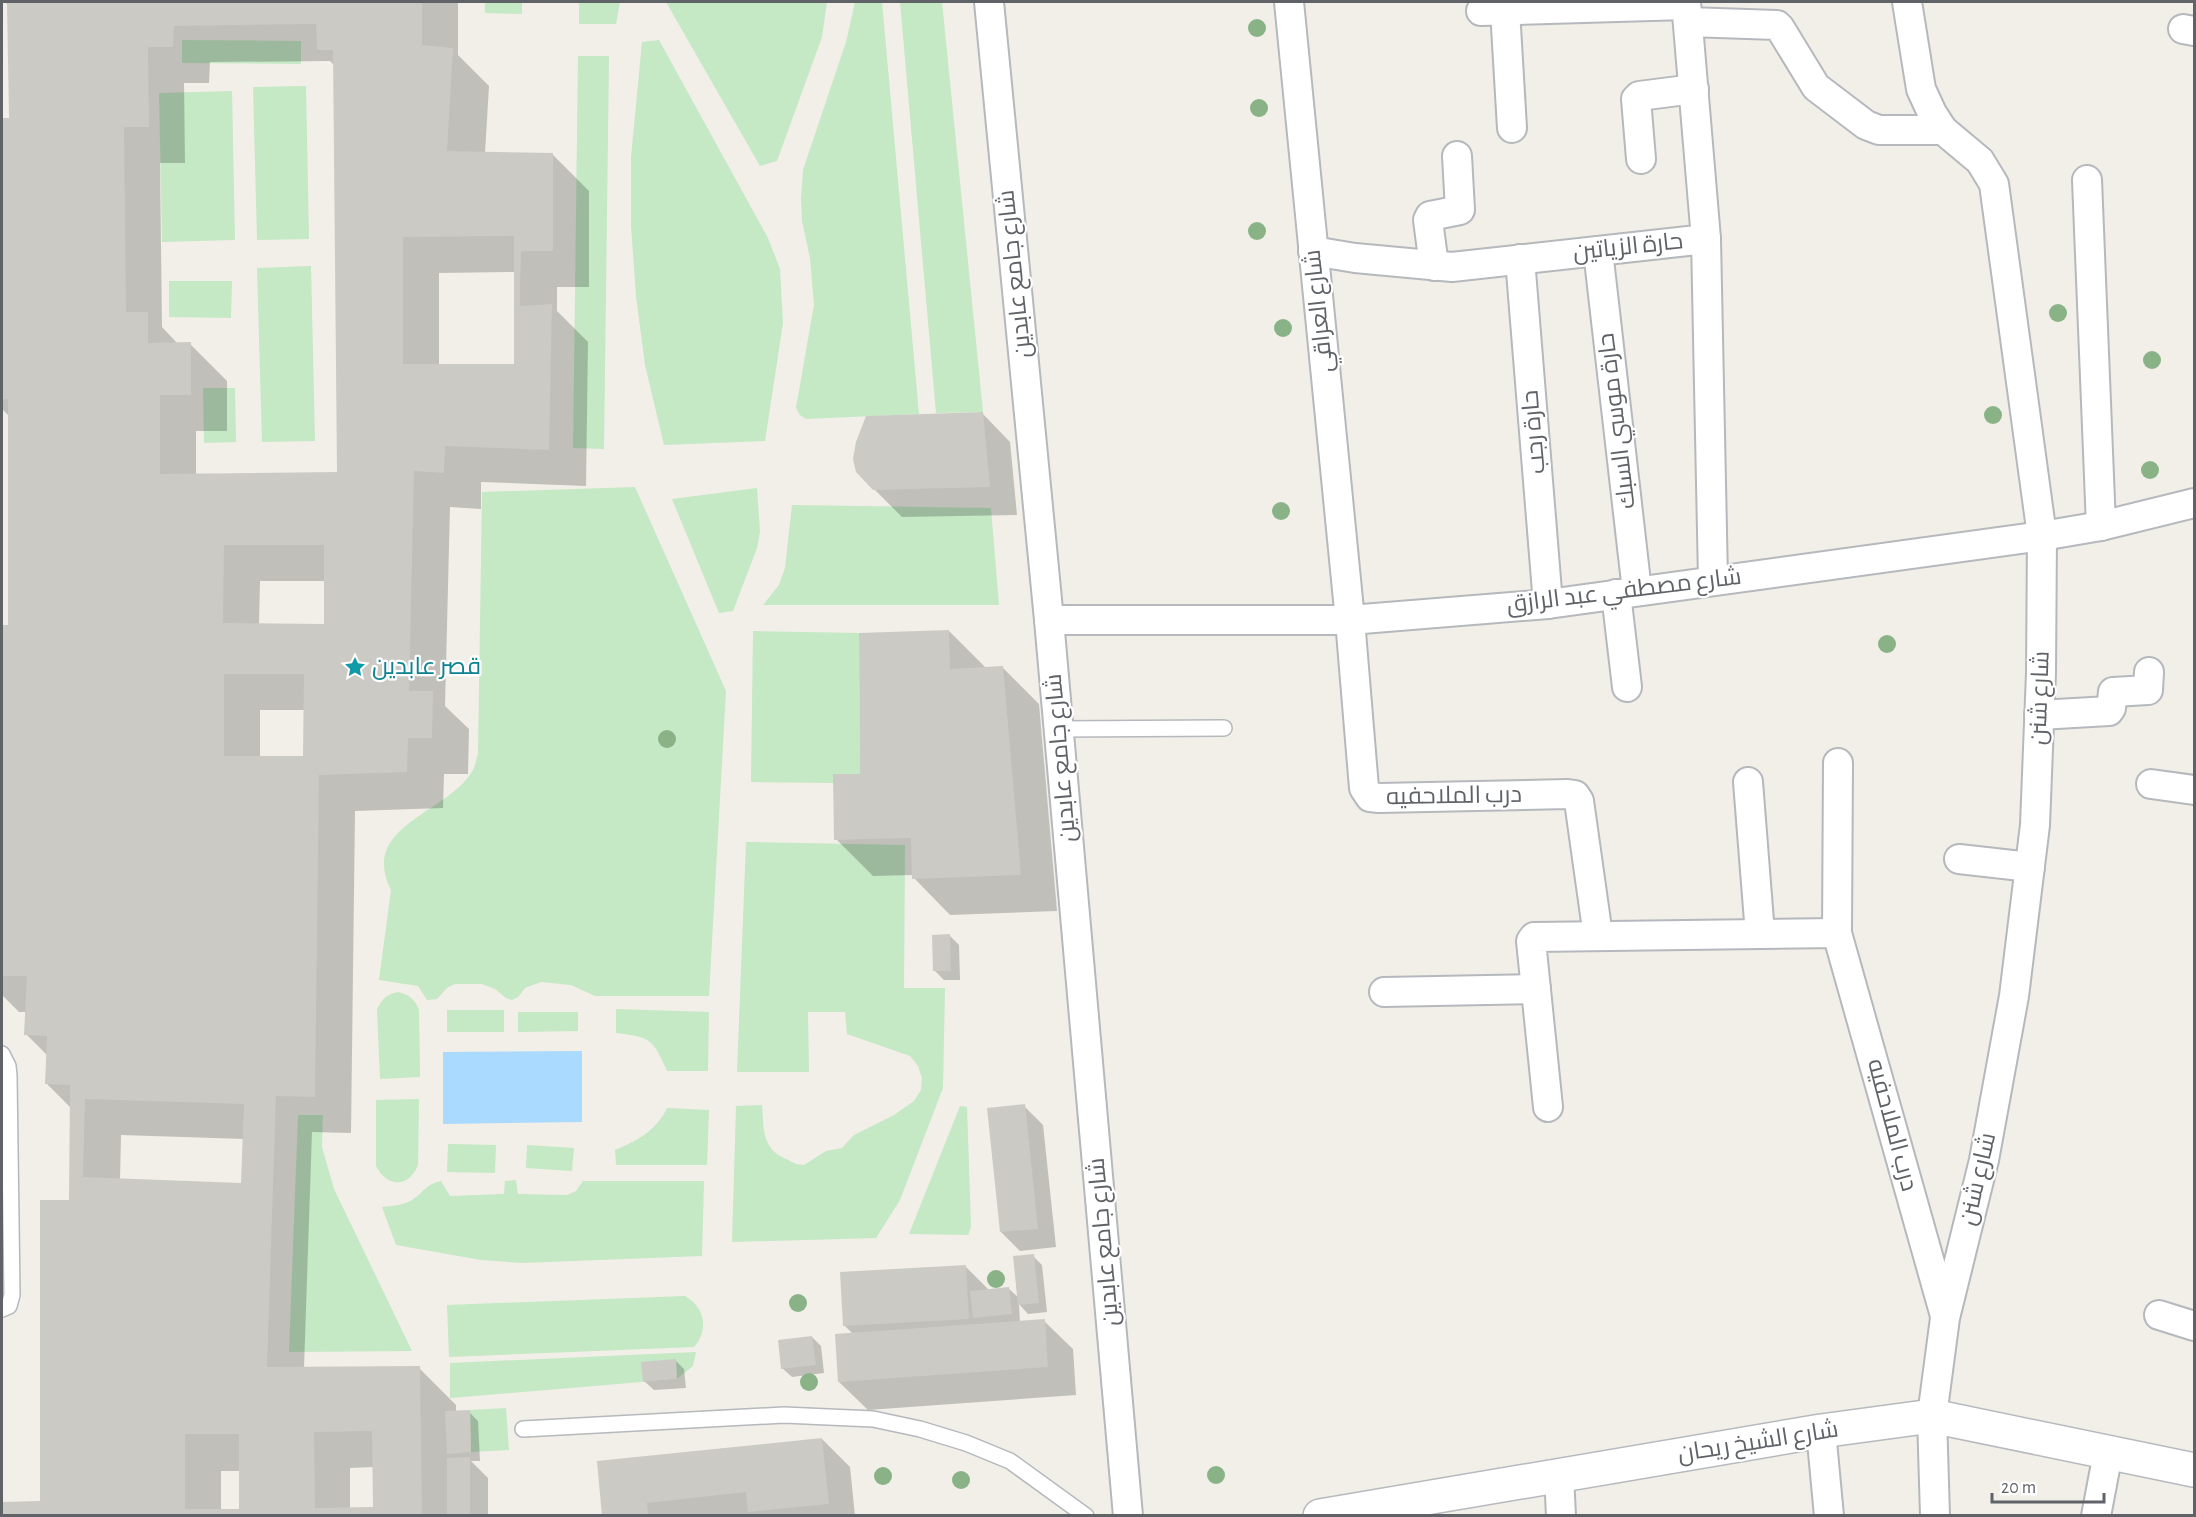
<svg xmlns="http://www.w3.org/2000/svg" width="2196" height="1517" font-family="'Alegreya Sans',Cairo,sans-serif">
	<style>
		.green { fill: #c5e8c5 }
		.water { fill: #aadaff }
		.shadow { fill: #0003; fill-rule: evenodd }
		.building { fill: #cccac5; fill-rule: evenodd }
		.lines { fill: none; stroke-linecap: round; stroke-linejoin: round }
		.lane-casing { stroke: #b5b8bc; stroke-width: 18 }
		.street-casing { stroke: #b5b8bc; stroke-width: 32 }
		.secondary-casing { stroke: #b6babf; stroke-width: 36 }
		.lane { stroke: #fff; stroke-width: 15 }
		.street { stroke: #fff; stroke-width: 28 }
		.secondary { stroke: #fff; stroke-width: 33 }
		.tree { fill: #89b387 }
		.labels { text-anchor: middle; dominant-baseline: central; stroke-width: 4.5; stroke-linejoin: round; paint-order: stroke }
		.street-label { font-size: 24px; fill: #5f6368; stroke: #fff }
		.culture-label { font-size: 24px; fill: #0d838f; stroke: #fff; text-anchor: start }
	</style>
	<rect width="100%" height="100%" fill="#f1efe8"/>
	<g class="green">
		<path d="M485 2H522V14L485 13Z"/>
		<path d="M579 2H620L616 24H579Z"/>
		<path d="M666 2H827L822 37 777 161 760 166Z"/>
		<path d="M855 2H882L919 414 806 419 800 415 796 408 814 305 810 258 802 221 801 198 803 170 846 42Z"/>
		<path d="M900 2H942L983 412 936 413Z"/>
		<path d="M182 40 301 41V64L182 63Z"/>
		<path d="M659 40 768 238 780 269 783 323 765 441 664 445 645 365 636 296 631 226V157L642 42Z"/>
		<path d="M578 56H609L604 449 573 448Z"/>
		<path d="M306 86 309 239 257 240 253 87Z"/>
		<path d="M232 91 235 240 162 242 159 93Z"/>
		<path d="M311 266 315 441 262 442 257 268Z"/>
		<path d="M169 281H232L231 318 169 317Z"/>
		<path d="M203 388H235L236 442 204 443Z"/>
		<path d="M635 487 726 691 709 996H595L571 985 541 982 525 988 518 997 512 1000 506 998 495 989 482 984H455L447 988 437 999 427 1000 418 986 379 980 391 890C358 824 452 813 474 768 476 764 476 758 478 754L482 492Z"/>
		<path d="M757 488 760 532 757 548 733 611 719 613 672 499Z"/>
		<path d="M792 505 991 508 999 605H763L779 585 785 568Z"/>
		<path d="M753 631 859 633 860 774H833V783L751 782Z"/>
		<path d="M746 842 905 845 904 988H945L943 1088 900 1200 876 1238 732 1242 736 1106 762 1105C764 1128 761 1148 786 1159 792 1162 797 1165 804 1165L826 1151 842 1148 854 1135 894 1115 914 1101 921 1090 922 1078 918 1066 910 1056 847 1034 845 1012H808L809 1072H737Z"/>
		<path d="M398 992C409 995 415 999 419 1010L420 1077 380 1079 377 1009C382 999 387 994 398 992Z"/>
		<path d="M616 1009 709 1012 708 1071H667C653 1039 651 1037 616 1033Z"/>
		<rect x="447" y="1010" width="57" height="22"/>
		<path d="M518 1012H578V1031L518 1032Z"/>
		<path d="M419 1099 418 1165C409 1188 387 1188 376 1166V1100Z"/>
		<path d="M960 1106 967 1107 971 1227 968 1235 909 1234Z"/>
		<path d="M667 1108 709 1110 707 1165H616L615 1150C638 1140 656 1131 667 1108Z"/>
		<path d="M298 1115H323L322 1147 334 1189 412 1351 289 1352Z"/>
		<path d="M448 1144 496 1145 495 1173 447 1172Z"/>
		<path d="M527 1145 574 1148 572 1171 526 1168Z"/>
		<path d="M516 1180 518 1194 567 1195 576 1191 583 1181H704L702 1256 522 1263 481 1260 396 1245 382 1207C392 1206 403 1205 412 1200 426 1191 424 1185 441 1181L450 1196 504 1194 505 1181Z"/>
		<path d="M685 1296C705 1307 709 1330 694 1347L449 1357 447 1305Z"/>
		<path d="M696 1352 693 1366 677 1379 450 1398V1363Z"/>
		<path d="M506 1408 509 1450 471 1452 470 1410Z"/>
	</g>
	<path class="water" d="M582 1051V1122L443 1124V1052Z"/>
	<g class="shadow">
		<path d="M5 2H458V55L489 86 485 153 553 155 589 191V287H557V311L588 342 586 486 481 482V509L450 507 445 706 469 729 468 774H444L443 808 355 811 351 1133 312 1132 304 1368H419L456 1405V1412H469L478 1421 480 1461H471L488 1478V1516H2V1504L41 1502 71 1202V1108L46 1083 48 1056 26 1034 27 1012H19L2 995V627H10V417L2 409V120L11 119 8 5ZM330 61 335 66 338 473 196 475V431H227V381L190 344H178L162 327 160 163H185L184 83H209L210 62ZM515 272V366L439 365V273ZM260 581H326L325 626 259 625ZM260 710H305V758H260ZM121 1135 244 1139 242 1184 120 1180ZM374 1467V1508L350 1509V1468ZM221 1471H240L241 1510H221Z"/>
		<path d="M982 413 1010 442 1017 515 902 517 874 489Z"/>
		<path d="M949 631 986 668 1002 667 1039 704 1057 911 950 915 914 878 913 875 873 876 836 839 861 775Z"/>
		<path d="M950 936 959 945 960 980H944L935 971Z"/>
		<path d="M1024 1106 1043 1125 1056 1247 1020 1251 1001 1232Z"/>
		<path d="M2 1110 18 1126 20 1249 2 1250Z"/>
		<path d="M1033 1256 1042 1265 1047 1312 1028 1314 1019 1304 1020 1323 1044 1321 1073 1349 1076 1395 868 1410 839 1382 853 1334 844 1325 965 1266 990 1291 1009 1289 1019 1298Z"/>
		<path d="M812 1337 821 1346 824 1373 792 1377 782 1368Z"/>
		<path d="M675 1360 684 1369 686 1388 654 1390 644 1381Z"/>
		<path d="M822 1439 850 1467 855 1516H604Z"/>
	</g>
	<g class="building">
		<path d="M7 2H422V45L453 48 447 151 553 153V251H521L520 289V306L552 304 549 450 445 446 444 473 414 471 409 691H433L432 738H408L407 772 319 775 315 1097 276 1096 267 1367 420 1366 422 1516H2V1502L40 1501V1200H69L70 1085 45 1084 47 1036 24 1035 27 976H2V625H8V399L2 400V118H9ZM316 24 317 50H333L337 472 160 474V395H191V342L148 343V312H126L124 127H149L148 47H173L174 26ZM514 236V364H403V237ZM224 545H324V624L223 623ZM224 674H304L303 756H224ZM85 1099 244 1104 241 1183 83 1177ZM372 1431 373 1507 315 1508 314 1432ZM185 1434H239V1509H185Z"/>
		<path d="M983 412 990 487 873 490 856 472 853 459 856 442 866 416Z"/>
		<path d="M949 630 950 669 1003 666 1021 875 912 879 911 838 834 840 833 774H860L859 633Z"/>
		<path d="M950 934 951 971H933L932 935Z"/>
		<path d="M1025 1104 1038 1229 1000 1232 987 1108Z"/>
		<path d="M1034 1254 1039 1303 1018 1305 1013 1256Z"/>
		<path d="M966 1265 969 1319 843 1326 840 1272Z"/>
		<path d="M1009 1287 1012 1314 973 1318 970 1291Z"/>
		<path d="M1045 1319 1048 1367 838 1382 835 1334Z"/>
		<path d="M812 1336 816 1365 781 1369 778 1340Z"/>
		<path d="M676 1359 677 1379 643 1382 641 1362Z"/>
		<path d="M470 1410 471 1452 447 1454 445 1411Z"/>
		<path d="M822 1438 829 1504 748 1512 746 1492 647 1503 648 1516H602L597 1461Z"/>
		<path d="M470 1457V1516H447V1458Z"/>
	</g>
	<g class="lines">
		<defs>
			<g id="lane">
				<path d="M1058 729 1224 728"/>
				<path d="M2 1054 8 1066 9 1076 12 1295 9 1306 2 1309"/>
				<path d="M523 1429 784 1415 873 1419 920 1429 966 1443 1010 1461 1086 1516"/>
			</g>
			<g id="street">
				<path d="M989 2 1049 620 1128 1516"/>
				<path d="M1289 2 1350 620 1364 788 1370 797 1379 798 1568 794 1575 795 1579 801 1598 936"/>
				<path d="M1907 2 1921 89 1932 113 1943 130 1980 161 1994 184 2042 536 2041 673 2035 825 2014 996 1984 1160 1945 1318 1932 1416 1935 1516"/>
				<path d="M1505 10 1512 128"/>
				<path d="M1481 11 1686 5"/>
				<path d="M1688 22 1777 25 1780 28 1816 87 1866 125 1879 130H1943"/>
				<path d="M2183 29 2194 31"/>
				<path d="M1641 159 1636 99 1639 96 1694 89"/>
				<path d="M2087 180 2101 526"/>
				<path d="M1706 239 1713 580"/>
				<path d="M1313 251 1355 258 1452 267 1706 239 1686 2"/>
				<path d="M1598 251 1637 591"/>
				<path d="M1520 259 1548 604"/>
				<path d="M1434 266 1428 220 1430 216 1460 210 1457 156"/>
				<path d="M1616 594 1627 687"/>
				<path d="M1049 620H1350L1548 604 2042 536 2101 526 2194 503"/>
				<path d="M2039 715 2109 711 2111 708 2113 692 2148 690 2149 672"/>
				<path d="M1748 782 1760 934"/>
				<path d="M2151 784 2194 790"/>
				<path d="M1959 859 2030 867"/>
				<path d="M1837 933 1838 763"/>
				<path d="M1384 992 1536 989"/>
				<path d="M1548 1107 1531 941 1534 937 1837 933 1945 1316"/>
				<path d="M2159 1315 2194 1326"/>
				<path d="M1821 1431 1829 1516"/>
				<path d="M1559 1475 1561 1516"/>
				<path d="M2096 1516 2108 1453"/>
			</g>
			<path id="secondary" d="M1320 1516 1821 1431 1932 1416 2194 1470"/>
		</defs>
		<use href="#lane" class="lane-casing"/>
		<use href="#street" class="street-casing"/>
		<use href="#secondary" class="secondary-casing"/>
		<use href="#lane" class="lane"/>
		<use href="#street" class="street"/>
		<use href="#secondary" class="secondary"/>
	</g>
	<g class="tree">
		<circle cx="1257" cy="28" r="9"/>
		<circle cx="1259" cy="108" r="9"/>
		<circle cx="1257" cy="231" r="9"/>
		<circle cx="2058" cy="313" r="9"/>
		<circle cx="1283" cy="328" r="9"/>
		<circle cx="2152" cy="360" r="9"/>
		<circle cx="1993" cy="415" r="9"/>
		<circle cx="2150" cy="470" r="9"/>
		<circle cx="1281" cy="511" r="9"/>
		<circle cx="1887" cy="644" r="9"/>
		<circle cx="667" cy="739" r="9"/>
		<circle cx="996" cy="1279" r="9"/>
		<circle cx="798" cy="1303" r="9"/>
		<circle cx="809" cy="1382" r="9"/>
		<circle cx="1216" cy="1475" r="9"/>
		<circle cx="883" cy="1476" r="9"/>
		<circle cx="961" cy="1480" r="9"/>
	</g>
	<defs>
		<symbol id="sight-bare" viewBox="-9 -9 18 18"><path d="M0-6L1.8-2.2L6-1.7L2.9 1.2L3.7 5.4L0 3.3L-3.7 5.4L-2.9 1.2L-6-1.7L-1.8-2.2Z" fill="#0f9aa8" stroke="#fff" stroke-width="2.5" paint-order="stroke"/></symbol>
	</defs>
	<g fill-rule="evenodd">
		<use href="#sight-bare" x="340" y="652" width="30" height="30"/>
	</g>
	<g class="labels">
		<g class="street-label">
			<text transform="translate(1628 247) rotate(-6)">حارة الزياتين</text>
			<text transform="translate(1015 274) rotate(-96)">شارع جامع عابدين</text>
			<text transform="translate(1319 311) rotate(-96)">شارع العراقي</text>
			<text transform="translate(1617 421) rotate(-97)">حارة موسي السبك</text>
			<text transform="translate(1534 432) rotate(-95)">حارة رجب</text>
			<text transform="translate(1624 591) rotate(-7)">شارع مصطفي عبد الرازق</text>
			<text transform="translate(2040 698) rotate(-88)">شارع شنن</text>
			<text transform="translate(1061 758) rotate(-95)">شارع جامع عابدين</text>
			<text transform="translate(1454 796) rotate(-1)">درب الملاحفيه</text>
			<text transform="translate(1892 1125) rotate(75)">درب الملاحفيه</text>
			<text transform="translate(1978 1179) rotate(-77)">شارع شنن</text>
			<text transform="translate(1104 1242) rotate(-95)">شارع جامع عابدين</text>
			<text transform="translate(1758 1442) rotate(-9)">شارع الشيخ ريحان</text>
		</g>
		<g class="culture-label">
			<text x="372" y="667">قصر عابدين</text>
		</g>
	</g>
	<rect width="2196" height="1517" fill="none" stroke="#5f6368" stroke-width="6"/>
	<path d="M1992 1493v9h112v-9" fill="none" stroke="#5f6368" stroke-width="3"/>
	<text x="2001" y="1493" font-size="18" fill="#5f6368" stroke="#ffffff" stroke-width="4.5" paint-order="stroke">20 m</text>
</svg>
